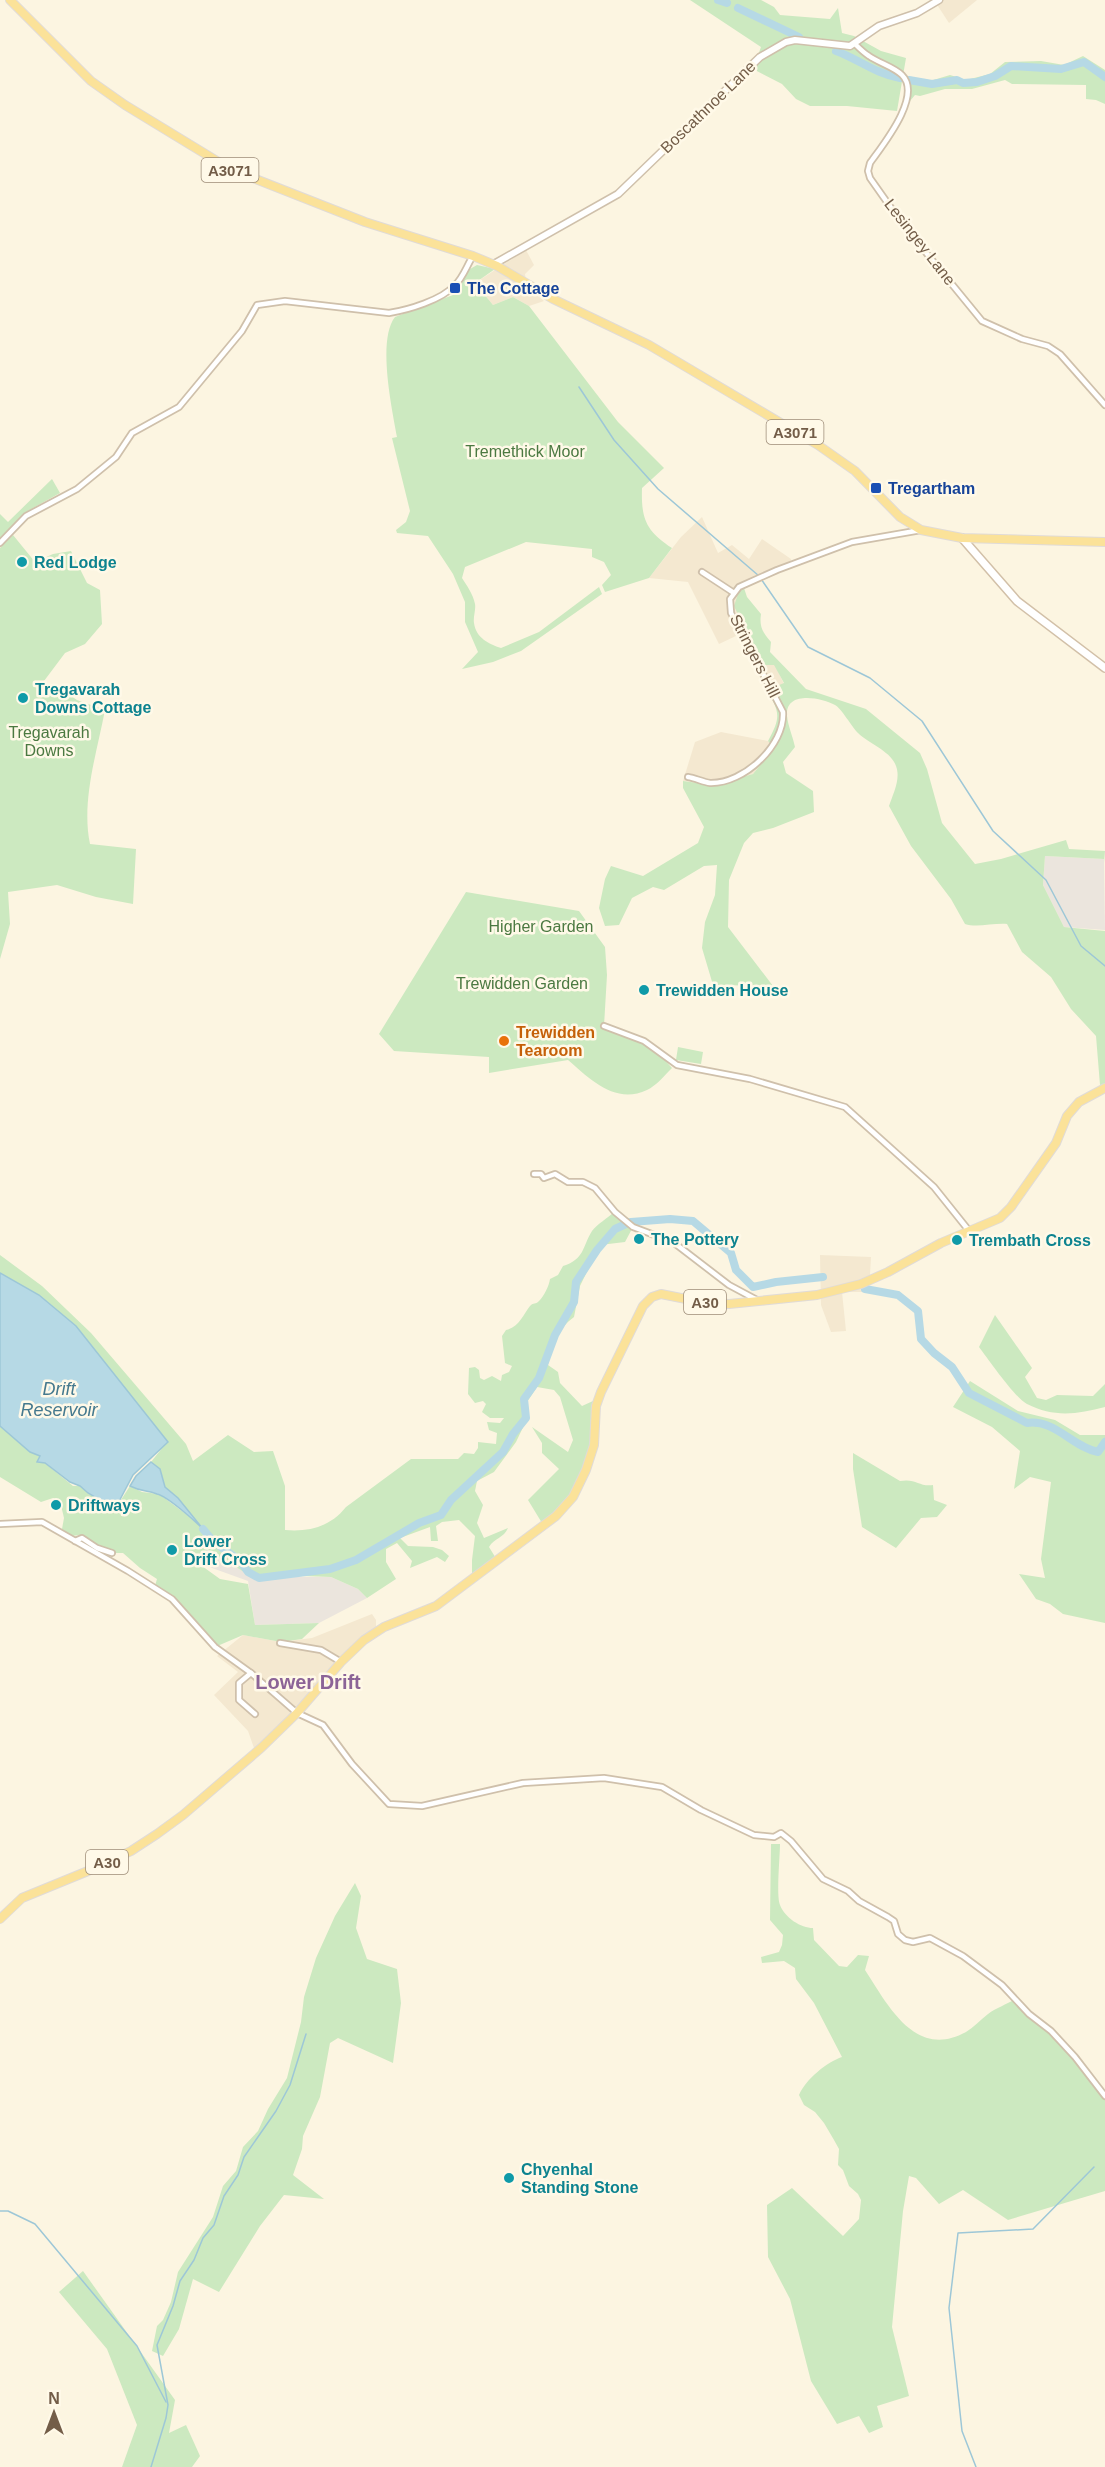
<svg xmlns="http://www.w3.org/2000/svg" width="1105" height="2467" font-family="Arial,sans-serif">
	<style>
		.residential { fill: #f4e8d0 }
		.industrial { fill: #ebe5dd }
		.green { fill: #cce9c0 }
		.water { fill: #b6d9e5; stroke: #9dc7d7; stroke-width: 1.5 }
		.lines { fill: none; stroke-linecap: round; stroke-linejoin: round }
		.stream { stroke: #9dc7d7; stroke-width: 1.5 }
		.river { stroke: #b6d9e5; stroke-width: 8 }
		.minor-casing { stroke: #cfc0ab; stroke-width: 8 }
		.tertiary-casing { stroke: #cfc0ab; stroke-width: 9 }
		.secondary-casing { stroke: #d2c0a8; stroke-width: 10 }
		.primary-casing { stroke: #e0dbd7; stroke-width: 10 }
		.minor { stroke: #fff; stroke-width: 4.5 }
		.tertiary { stroke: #fff; stroke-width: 6 }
		.secondary { stroke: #fff; stroke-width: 7 }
		.primary { stroke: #fbe299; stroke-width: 8 }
		.transit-dot { fill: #1a4fb4; stroke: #fff9e8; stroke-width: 2 }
		.culture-dot { fill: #0f9aa8; stroke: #fff9e8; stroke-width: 2 }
		.food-dot { fill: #e8710a; stroke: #fff9e8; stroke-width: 2 }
		.labels { text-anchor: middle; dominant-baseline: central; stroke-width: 5; stroke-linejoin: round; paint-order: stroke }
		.shield { fill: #fff9e8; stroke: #9d8c78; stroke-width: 1.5 }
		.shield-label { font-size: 15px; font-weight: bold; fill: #735d48 }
		.street-label { font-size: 16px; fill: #735d48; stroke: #fff9e8 }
		.transit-label { font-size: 16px; font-weight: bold; fill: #164399; stroke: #fff9e8; text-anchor: start }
		.park-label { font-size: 16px; fill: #4b7941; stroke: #fff9e8 }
		.culture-label { font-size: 16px; font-weight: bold; fill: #0d838f; stroke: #fff9e8; text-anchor: start }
		.food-label { font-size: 16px; font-weight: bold; fill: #c56008; stroke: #fff9e8; text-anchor: start }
		.water-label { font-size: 18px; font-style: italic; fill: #45798e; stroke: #fff9e8 }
		.quarter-label { font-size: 20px; font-weight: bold; fill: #8c6497; stroke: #fff9e8 }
	</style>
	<rect width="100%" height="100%" fill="#fcf5e1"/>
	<g class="residential">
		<path d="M934 0H977L949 23Z"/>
		<path d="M526 250 534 265 525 274 527 287 544 301 529 306 513 297 493 305 475 283Z"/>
		<path d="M702 517 718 553 732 545 749 559 762 539 791 559 790 568 739 591 784 684 767 690 738 635 719 644 688 582 649 578 681 537Z"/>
		<path d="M721 732 768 741 774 748 753 774 713 785 683 781 695 742Z"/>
		<path d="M820 1255 871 1257 869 1292H842L846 1331 831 1332 821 1305Z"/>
		<path d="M372 1614 376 1620V1628L342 1656 312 1695 262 1744 254 1748 248 1731 214 1695 238 1672 217 1656 243 1635 281 1642 312 1638Z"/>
	</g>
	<g class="industrial">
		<path d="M1045 856 1104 859 1105 930 1064 927 1043 885Z"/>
		<path d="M207 1549 247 1574 260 1577H331L358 1589 367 1598 319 1623 255 1625 248 1581 201 1564Z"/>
	</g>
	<g class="green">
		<path d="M690 0H761L774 7 780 15 830 19 838 8 842 33 854 36 881 51 906 58 897 111 847 106H810L796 99 782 84 753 69 761 47Z"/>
		<path d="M1083 56 1105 70V104L1096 100 1086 99V85L1012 84 1005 80 972 89H945L920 96 915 95 910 101 908 77 930 81 950 75 966 80 990 74 1005 62 1041 61 1064 65Z"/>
		<path d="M477 265 495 269 475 283 493 305 513 297 529 306 618 422 664 468 642 488C641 519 646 531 672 548L649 578 605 592 602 585 611 575 604 562 592 557V549L526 542 465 567 462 578C467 586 473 594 475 604 476 610 473 617 474 623 476 638 489 644 501 648L539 632 599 587 602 594 521 651 493 662 462 669 478 652 465 622V602L453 574 428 536 397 533 396 530 406 522 410 511 392 438 397 437C392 409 377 340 395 317L453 295 470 269Z"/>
		<path d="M52 479 60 493 24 513 0 538V514L8 522Z"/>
		<path d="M13 535 35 562 53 554 71 551 87 583 100 590 102 624 85 644 65 653 38 689 68 694 77 700 105 710C97 752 81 801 90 844L136 849 133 904 96 897 57 885 8 892 10 924 0 959V548Z"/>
		<path d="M744 588 747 597 761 614C759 627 763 633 771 642L770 652 806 689 866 709 920 753 927 769 942 823 975 864 1001 859 1066 840 1069 849 1105 851 1104 863V859L1045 856 1043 885 1064 927 1105 931V1084L1100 1085 1096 1036 1071 1009 1051 977 1022 952 1007 924C993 923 976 928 965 924L951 899 911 846 889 806C893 794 901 779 896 766 891 751 869 744 858 733 852 727 841 708 835 705 822 698 785 690 787 716 788 726 793 737 795 747L783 762 786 773 813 791 814 812 773 828 753 833 744 843 729 880 728 927 773 986 713 985 702 948 705 922 715 895 717 865 704 866 664 890 653 887 632 898 619 925 605 926 599 908 605 879 611 866 643 876 698 843 704 827 683 788V781L713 785 753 774 774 748 768 741C781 717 780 713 767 690L784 683 774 665H762L734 606 739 591Z"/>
		<path d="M466 892 579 911 605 947 607 975 604 1026 651 1045 672 1068C665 1075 656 1086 647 1090 615 1105 590 1079 568 1060L489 1073V1057L394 1051 379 1034Z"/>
		<path d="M678 1047 703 1052 701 1064 676 1060Z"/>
		<path d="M614 1212 633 1227 625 1242 600 1245 580 1286 574 1317C558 1328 551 1346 548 1365L558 1372 560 1383 582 1406 593 1401C591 1455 587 1487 542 1523L528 1500 559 1469 542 1453V1443L532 1427 568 1452 573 1440 560 1397 554 1390 537 1387 527 1402V1419L516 1442 494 1472 477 1481 475 1491 483 1505 477 1523 484 1538 508 1528C504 1538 494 1538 489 1547L497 1560 472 1578V1560L475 1536 459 1520 442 1522 436 1526 438 1541H431L430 1527 400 1538 408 1546 433 1547 442 1550 449 1556 445 1562 437 1557 410 1568 412 1561 397 1543 386 1549V1562L396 1579 367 1598 358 1589 331 1577 247 1574 207 1549 202 1566 220 1579 248 1584 255 1625 319 1623 302 1639 281 1642 243 1635 215 1647 172 1599 154 1589 157 1579 140 1568 123 1553H112L97 1548 79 1535 72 1536 62 1529 64 1518 60 1501 53 1498 41 1502 0 1477V1426L30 1452 40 1456 38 1461 45 1463 73 1486H80L88 1493 115 1509 130 1486 142 1492 159 1494 198 1523 178 1498 165 1487 160 1469 151 1462 167 1442 76 1326 39 1295 0 1273V1255L42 1286 91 1333 186 1444 193 1461 228 1435 254 1452 273 1451 285 1486V1530C309 1532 330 1527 346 1507L411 1459H458L464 1453 474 1454 478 1448V1442L496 1444 497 1433 489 1430 487 1422 500 1423 504 1418H490L482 1412 486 1404 483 1401 475 1403 468 1394 469 1368 475 1367 479 1370 480 1378 484 1380 492 1376 501 1381 502 1375 509 1372 512 1366 505 1363 502 1336 506 1330C519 1327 523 1315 530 1306 534 1302 535 1305 539 1301 544 1296 549 1286 550 1279L558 1275 563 1266C585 1259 582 1247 592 1231 597 1224 608 1218 614 1212Z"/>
		<path d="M995 1315 1032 1368 1025 1377 1037 1398 1046 1400 1057 1395 1093 1396 1105 1384V1407C1078 1414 1054 1418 1027 1404 1016 1399 988 1359 979 1347Z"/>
		<path d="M970 1381 1018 1411 1055 1420 1080 1435H1105V1623L1063 1614 1050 1604 1036 1599 1019 1574 1045 1578 1041 1559 1051 1482 1030 1477 1014 1489 1020 1451 992 1427 953 1407Z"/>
		<path d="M853 1453 900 1481C916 1478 919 1487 933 1485L934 1500 947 1505 937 1517 921 1518 896 1548 862 1527 853 1469Z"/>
		<path d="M771 1844H780C780 1856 776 1896 780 1905 785 1918 801 1928 813 1928L814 1940 839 1966 847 1967 858 1955 869 1956 865 1970C888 2005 915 2060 966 2032 974 2027 980 2020 988 2014 996 2008 1007 2004 1016 1999L1029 2014 1051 2031 1105 2096V2191L1008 2220 963 2190 939 2204 916 2178 909 2176 903 2211 892 2327 909 2396 877 2406 883 2427 869 2433 859 2416 837 2424 811 2381 790 2299 768 2257 767 2205 792 2188 843 2236 859 2219 861 2200 858 2194 849 2186 843 2170 838 2165 839 2149 834 2140 824 2123 815 2112 804 2105 799 2095C806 2079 827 2062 842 2057L814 2003 796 1979 795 1968 784 1961 762 1963 761 1957 779 1952 782 1945 783 1935 770 1920Z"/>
		<path d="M355 1883 361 1896 356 1928 367 1959 397 1969 401 2003 393 2063 338 2038 330 2043 320 2097 303 2136 302 2149 293 2175 324 2199 284 2195 260 2226 219 2292 193 2279 179 2329 163 2356 152 2351 157 2326 163 2320 171 2302 178 2272 213 2217 223 2186 236 2171 243 2147 258 2131 268 2109 287 2078 301 2022 304 1997 316 1958 335 1916Z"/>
		<path d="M83 2271 175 2400 169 2433 186 2425 200 2456 192 2467H122L137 2425 107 2349 59 2292Z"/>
	</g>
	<g class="water">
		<path d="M0 1273 39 1295 76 1326 168 1442 133 1475 115 1509 88 1493 80 1486 70 1482 45 1463 37 1462 40 1456 30 1452 0 1426Z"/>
		<path d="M151 1462 160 1469 165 1487 178 1498 203 1529C195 1521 167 1496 157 1494 146 1490 142 1492 130 1486L136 1476Z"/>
	</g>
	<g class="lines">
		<g class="stream">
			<path d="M579 387 614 440 658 489 759 576 808 647 870 678 922 721 993 831 1046 880 1081 946 1105 966"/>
			<path d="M0 2211H8L35 2224 137 2346 166 2402"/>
			<path d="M151 2467 166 2418 168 2405 157 2345 173 2306 180 2281 194 2260 203 2238 214 2225 224 2196 238 2175 244 2157 276 2111 290 2085 306 2034"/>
			<path d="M976 2467 962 2431 949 2308 958 2233 1033 2229 1094 2167"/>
		</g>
		<g class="river">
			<path d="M718 0 727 3"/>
			<path d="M738 8 799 37"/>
			<path d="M836 51C858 59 876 74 900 78"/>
			<path d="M909 80 932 84 957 80 963 83 977 82 995 76 1011 66 1061 69 1084 62 1105 77"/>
			<path d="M631 1222 670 1219 693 1221 731 1253 736 1270 753 1287 776 1282 823 1277"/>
			<path d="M865 1289 898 1295 918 1311 921 1339 934 1353 952 1367 969 1393 1027 1423C1055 1419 1072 1447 1098 1452L1105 1442"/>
			<path d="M203 1529 213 1541 240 1561 248 1572 259 1578 330 1569 356 1560 419 1523 441 1515 451 1500 503 1452 513 1434 526 1418 524 1399 539 1378 555 1335 574 1302 576 1282 597 1250 615 1229 626 1224"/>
		</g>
		<defs>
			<g id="minor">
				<path d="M855 44C859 48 864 53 869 56 879 63 894 67 902 75 923 96 882 146 870 163L868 171 870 178 901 222 982 321 1022 339 1048 346 1060 354 1105 405"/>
				<path d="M0 543 26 516 77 489 116 457 132 433 179 407 242 331 257 305 285 301 389 313C408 310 442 300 455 285 463 278 467 265 473 256"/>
				<path d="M702 572 734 593"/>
				<path d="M688 777C695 778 703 782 710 783 744 784 785 745 783 712L731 613 730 599 739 587 777 570 852 542 921 530"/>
				<path d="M604 1026 644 1041 677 1065 750 1079 845 1107 934 1187 970 1232"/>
				<path d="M534 1174H541L544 1178 555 1174 568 1182H583L595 1188 615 1212 633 1227 673 1242 729 1285 757 1300"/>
				<path d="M0 1524 42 1522 128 1571 172 1599 215 1647 251 1673 297 1713 323 1725 352 1764 389 1804 422 1806 523 1783 604 1778 662 1787 701 1810 754 1835 774 1837 781 1833 791 1841 823 1879 848 1891 859 1901 888 1917 894 1921 898 1934 905 1940 913 1942 930 1938 963 1956 1002 1985 1029 2014 1051 2031 1075 2057 1105 2096"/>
				<path d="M75 1541 82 1538 97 1548 112 1553"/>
				<path d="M280 1643 321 1650 341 1662"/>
				<path d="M251 1673 239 1683V1700L255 1714"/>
			</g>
			<path id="tertiary" d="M494 264 618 194 760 57 786 42 795 40 850 46 879 26 917 13 939 0"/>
			<path id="secondary" d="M962 538 1017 601 1105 668"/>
			<g id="primary">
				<path d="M10 0 91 81 125 105 230 169 365 222 473 256 497 266 553 299 649 345 818 445 855 471 900 517 921 530 962 538 1105 542"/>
				<path d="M0 1919 22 1898 88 1871 131 1851 157 1834 183 1815 261 1748 297 1713 341 1662 364 1640 384 1627 436 1606 556 1516 573 1497 586 1470 594 1445 596 1406 601 1392 643 1306 652 1297 661 1294 701 1302 729 1304 817 1295 861 1284 888 1272 941 1243 1000 1218 1011 1207 1056 1143 1067 1116 1079 1102 1105 1088"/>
			</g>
		</defs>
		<use href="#minor" class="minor-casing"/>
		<use href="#tertiary" class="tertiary-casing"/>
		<use href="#secondary" class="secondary-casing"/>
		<use href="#primary" class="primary-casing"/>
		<use href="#minor" class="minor"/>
		<use href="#tertiary" class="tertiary"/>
		<use href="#secondary" class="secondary"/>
		<use href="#primary" class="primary"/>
	</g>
	<g class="transit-dot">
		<rect x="449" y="282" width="12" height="12" rx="3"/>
		<rect x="870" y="482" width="12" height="12" rx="3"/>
	</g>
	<g class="culture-dot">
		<circle cx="22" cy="562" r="6"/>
		<circle cx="23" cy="698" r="6"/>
		<circle cx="644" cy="990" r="6"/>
		<circle cx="639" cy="1239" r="6"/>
		<circle cx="957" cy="1240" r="6"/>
		<circle cx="56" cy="1505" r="6"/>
		<circle cx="172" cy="1550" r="6"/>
		<circle cx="509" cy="2178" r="6"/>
	</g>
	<circle class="food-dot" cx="504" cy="1041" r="6"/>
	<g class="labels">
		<g class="shield">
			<rect x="201.5" y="158" width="57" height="24" rx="4.5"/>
			<rect x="766.5" y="420" width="57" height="24" rx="4.5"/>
			<rect x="684" y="1290" width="42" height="24" rx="4.5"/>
			<rect x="86" y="1850" width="42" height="24" rx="4.5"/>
		</g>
		<g class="shield-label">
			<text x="230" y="170">A3071</text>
			<text x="795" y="432">A3071</text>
			<text x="705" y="1302">A30</text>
			<text x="107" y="1862">A30</text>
		</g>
		<g class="street-label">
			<text transform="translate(708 107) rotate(-44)">Boscathnoe Lane</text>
			<text transform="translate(920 242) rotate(52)">Lesingey Lane</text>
			<text transform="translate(755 656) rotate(63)">Stringers Hill</text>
		</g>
		<g class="transit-label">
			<text x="467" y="288">The Cottage</text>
			<text x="888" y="488">Tregartham</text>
		</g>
		<g class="park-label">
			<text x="525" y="451">Tremethick Moor</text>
			<text x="49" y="732">Tregavarah<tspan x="49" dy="18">Downs</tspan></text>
			<text x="541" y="926">Higher Garden</text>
			<text x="522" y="983">Trewidden Garden</text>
		</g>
		<g class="culture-label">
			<text x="34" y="562">Red Lodge</text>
			<text x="35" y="689">Tregavarah<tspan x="35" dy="18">Downs Cottage</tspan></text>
			<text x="656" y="990">Trewidden House</text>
			<text x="651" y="1239">The Pottery</text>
			<text x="969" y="1240">Trembath Cross</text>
			<text x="68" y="1505">Driftways</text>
			<text x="184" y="1541">Lower<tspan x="184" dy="18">Drift Cross</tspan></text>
			<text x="521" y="2169">Chyenhal<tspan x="521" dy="18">Standing Stone</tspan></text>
		</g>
		<g class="food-label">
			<text x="516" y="1032">Trewidden<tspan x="516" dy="18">Tearoom</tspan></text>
		</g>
		<g class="water-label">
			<text x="59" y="1389">Drift<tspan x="59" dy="21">Reservoir</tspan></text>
		</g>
		<g class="quarter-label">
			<text x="308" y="1682">Lower Drift</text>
		</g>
	</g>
	<g transform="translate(54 2413)" stroke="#fff9e8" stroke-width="4.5" paint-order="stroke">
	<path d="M0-4.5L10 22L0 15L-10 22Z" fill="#735d48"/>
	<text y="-9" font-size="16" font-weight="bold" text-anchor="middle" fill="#735d48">N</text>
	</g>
</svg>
